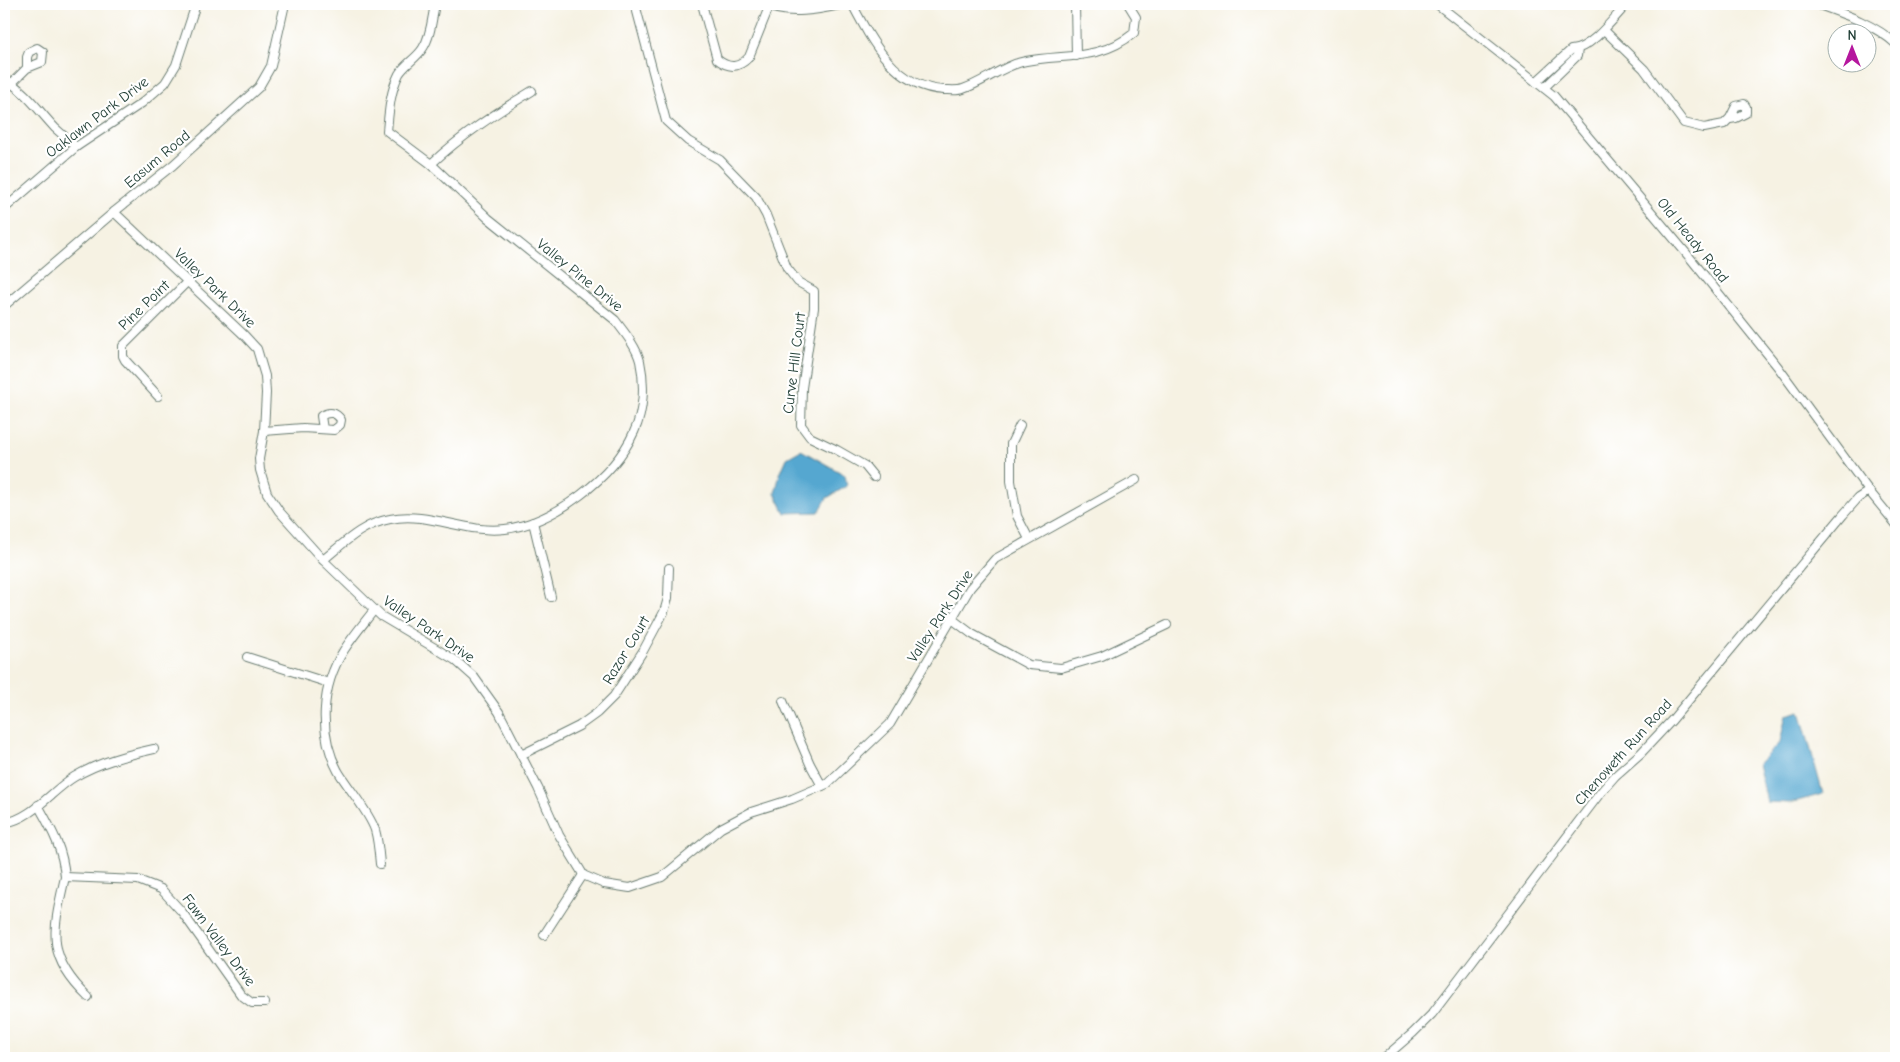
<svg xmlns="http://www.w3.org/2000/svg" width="1900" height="1062" font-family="'Comic Neue',sans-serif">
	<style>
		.water { fill: #55a7d0; stroke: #3a7282 }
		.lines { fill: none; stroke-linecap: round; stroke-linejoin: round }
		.minor-casing { stroke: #6a7c71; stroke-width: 10 }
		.minor { stroke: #fff; stroke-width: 8 }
		.labels { text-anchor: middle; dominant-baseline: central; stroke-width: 4.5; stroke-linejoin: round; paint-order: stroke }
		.street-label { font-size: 15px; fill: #1f3d34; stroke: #fff }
	</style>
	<rect width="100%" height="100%" fill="#fff"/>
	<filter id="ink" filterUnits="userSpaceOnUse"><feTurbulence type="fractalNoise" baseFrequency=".02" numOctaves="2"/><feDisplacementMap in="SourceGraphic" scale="10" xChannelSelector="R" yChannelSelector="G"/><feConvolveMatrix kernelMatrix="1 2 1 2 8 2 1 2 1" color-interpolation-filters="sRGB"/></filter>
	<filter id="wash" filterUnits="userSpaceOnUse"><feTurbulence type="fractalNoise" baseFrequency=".0096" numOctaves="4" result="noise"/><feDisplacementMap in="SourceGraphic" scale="20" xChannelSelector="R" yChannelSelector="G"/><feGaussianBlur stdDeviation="1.12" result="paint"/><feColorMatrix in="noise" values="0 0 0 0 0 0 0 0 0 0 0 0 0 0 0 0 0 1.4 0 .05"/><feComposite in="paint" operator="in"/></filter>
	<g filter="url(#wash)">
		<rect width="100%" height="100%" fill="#f6f2e3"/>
		<g class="water">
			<path d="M801 450 845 475 847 486 827 498 819 512 785 513 775 493 780 474 787 458Z"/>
			<path d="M1800 711 1823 794 1790 803 1767 802 1758 764 1780 742 1786 715Z"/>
		</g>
	</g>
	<g filter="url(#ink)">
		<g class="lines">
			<defs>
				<g id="minor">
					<path d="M635 4 666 121 688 141 720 160 756 197 766 215 787 268 798 282 814 291V308L802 388 801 425 810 437 837 450 865 466 874 477"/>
					<path d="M702 4 717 59C729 69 739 68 749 57L769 7"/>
					<path d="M765 4C785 17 822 9 844 4"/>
					<path d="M852 4C872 42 896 88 944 90 950 90 958 91 963 89 984 82 1004 65 1026 61 1066 54 1100 61 1134 33L1136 17 1128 4"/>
					<path d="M1075 4 1076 56"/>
					<path d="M1437 4 1554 96 1691 259 1778 367 1869 491 1896 524"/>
					<path d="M1816 4C1844 14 1874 24 1896 44"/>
					<path d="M1604 30 1644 69 1684 123 1704 128 1724 124 1730 118 1736 106 1744 104 1746 107V113L1736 118 1730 119"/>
					<path d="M4 79C25 90 39 111 55 128 62 134 69 141 76 147"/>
					<path d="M1536 82 1571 50C1591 49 1614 18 1627 4"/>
					<path d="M12 83 27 68 42 62 43 52 37 48 29 52 27 57V68"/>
					<path d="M1544 88 1577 56 1578 49"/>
					<path d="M431 164C462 135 496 113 532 91"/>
					<path d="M4 209 76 147 142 103 165 83 176 65 196 4"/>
					<path d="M114 212 244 335 257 349 265 376 266 393 264 431 259 459 260 470 267 493 279 511 323 560 381 616 455 660 474 677 499 712 538 788 559 835 581 871 583 875 604 884 630 888 662 877 721 828 751 812 792 799 827 784 890 724 970 588 995 559 1136 480"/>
					<path d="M4 306 114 212 173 165 259 87 271 66 285 4"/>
					<path d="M158 396 125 360 123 356V346L188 281"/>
					<path d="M1020 425 1011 444V481L1017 516 1029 539"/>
					<path d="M264 431 303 428 334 430 340 425 341 420C336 412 329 411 321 416L323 429"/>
					<path d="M533 522 551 597"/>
					<path d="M323 560C344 543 362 524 390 519 429 511 466 534 505 529 554 523 614 477 634 432 644 411 645 384 640 361 636 346 624 332 615 320L488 218 431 164 387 131C389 111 390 92 399 74 405 64 417 58 423 48 431 36 432 18 435 4"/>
					<path d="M374 610C364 623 353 636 344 650 321 686 318 733 338 771 348 788 369 812 375 830 378 840 379 853 380 864"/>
					<path d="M952 619 972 634 1029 665 1061 668 1102 656 1167 625"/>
					<path d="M247 657 329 683"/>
					<path d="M783 701 810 764 822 786"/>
					<path d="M521 755 579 726 597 713 614 696 643 651 664 612 668 598 669 568"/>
					<path d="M38 805C52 830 63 849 65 877 53 931 45 956 88 997"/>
					<path d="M4 823C32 819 51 791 74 777 99 762 127 755 154 749"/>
					<path d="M65 877 138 880 161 889 182 912 241 995 252 1003H265"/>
					<path d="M544 935 583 875"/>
					<path d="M1384 1058 1413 1033 1432 1014 1601 792 1615 776 1641 753 1672 720 1843 515 1858 498 1869 491"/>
				</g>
			</defs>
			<use href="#minor" class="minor-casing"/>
			<use href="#minor" class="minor"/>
		</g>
	</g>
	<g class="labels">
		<g class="street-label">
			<text transform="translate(97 117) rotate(-37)">Oaklawn Park Drive</text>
			<text transform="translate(157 159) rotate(-40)">Easum Road</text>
			<text transform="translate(1693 240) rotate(51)">Old Heady Road</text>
			<text transform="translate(580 275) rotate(39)">Valley Pine Drive</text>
			<text transform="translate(215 288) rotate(44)">Valley Park Drive</text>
			<text transform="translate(144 305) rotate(-44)">Pine Point</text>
			<text transform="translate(794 363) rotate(-83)">Curve Hill Court</text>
			<text transform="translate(940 616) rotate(-57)">Valley Park Drive</text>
			<text transform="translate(429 629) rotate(34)">Valley Park Drive</text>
			<text transform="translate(626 650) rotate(-59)">Razor Court</text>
			<text transform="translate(1623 752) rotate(-48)">Chenoweth Run Road</text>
			<text transform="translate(219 940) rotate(53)">Fawn Valley Drive</text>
		</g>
	</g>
	<rect width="1900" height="1062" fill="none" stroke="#fff" stroke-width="20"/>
	<g transform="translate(1852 48)"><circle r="24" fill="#ffffff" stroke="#a5b1ae"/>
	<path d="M0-4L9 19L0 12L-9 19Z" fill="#b5179e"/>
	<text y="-8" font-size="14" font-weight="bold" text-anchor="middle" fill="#1f3d34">N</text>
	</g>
</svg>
